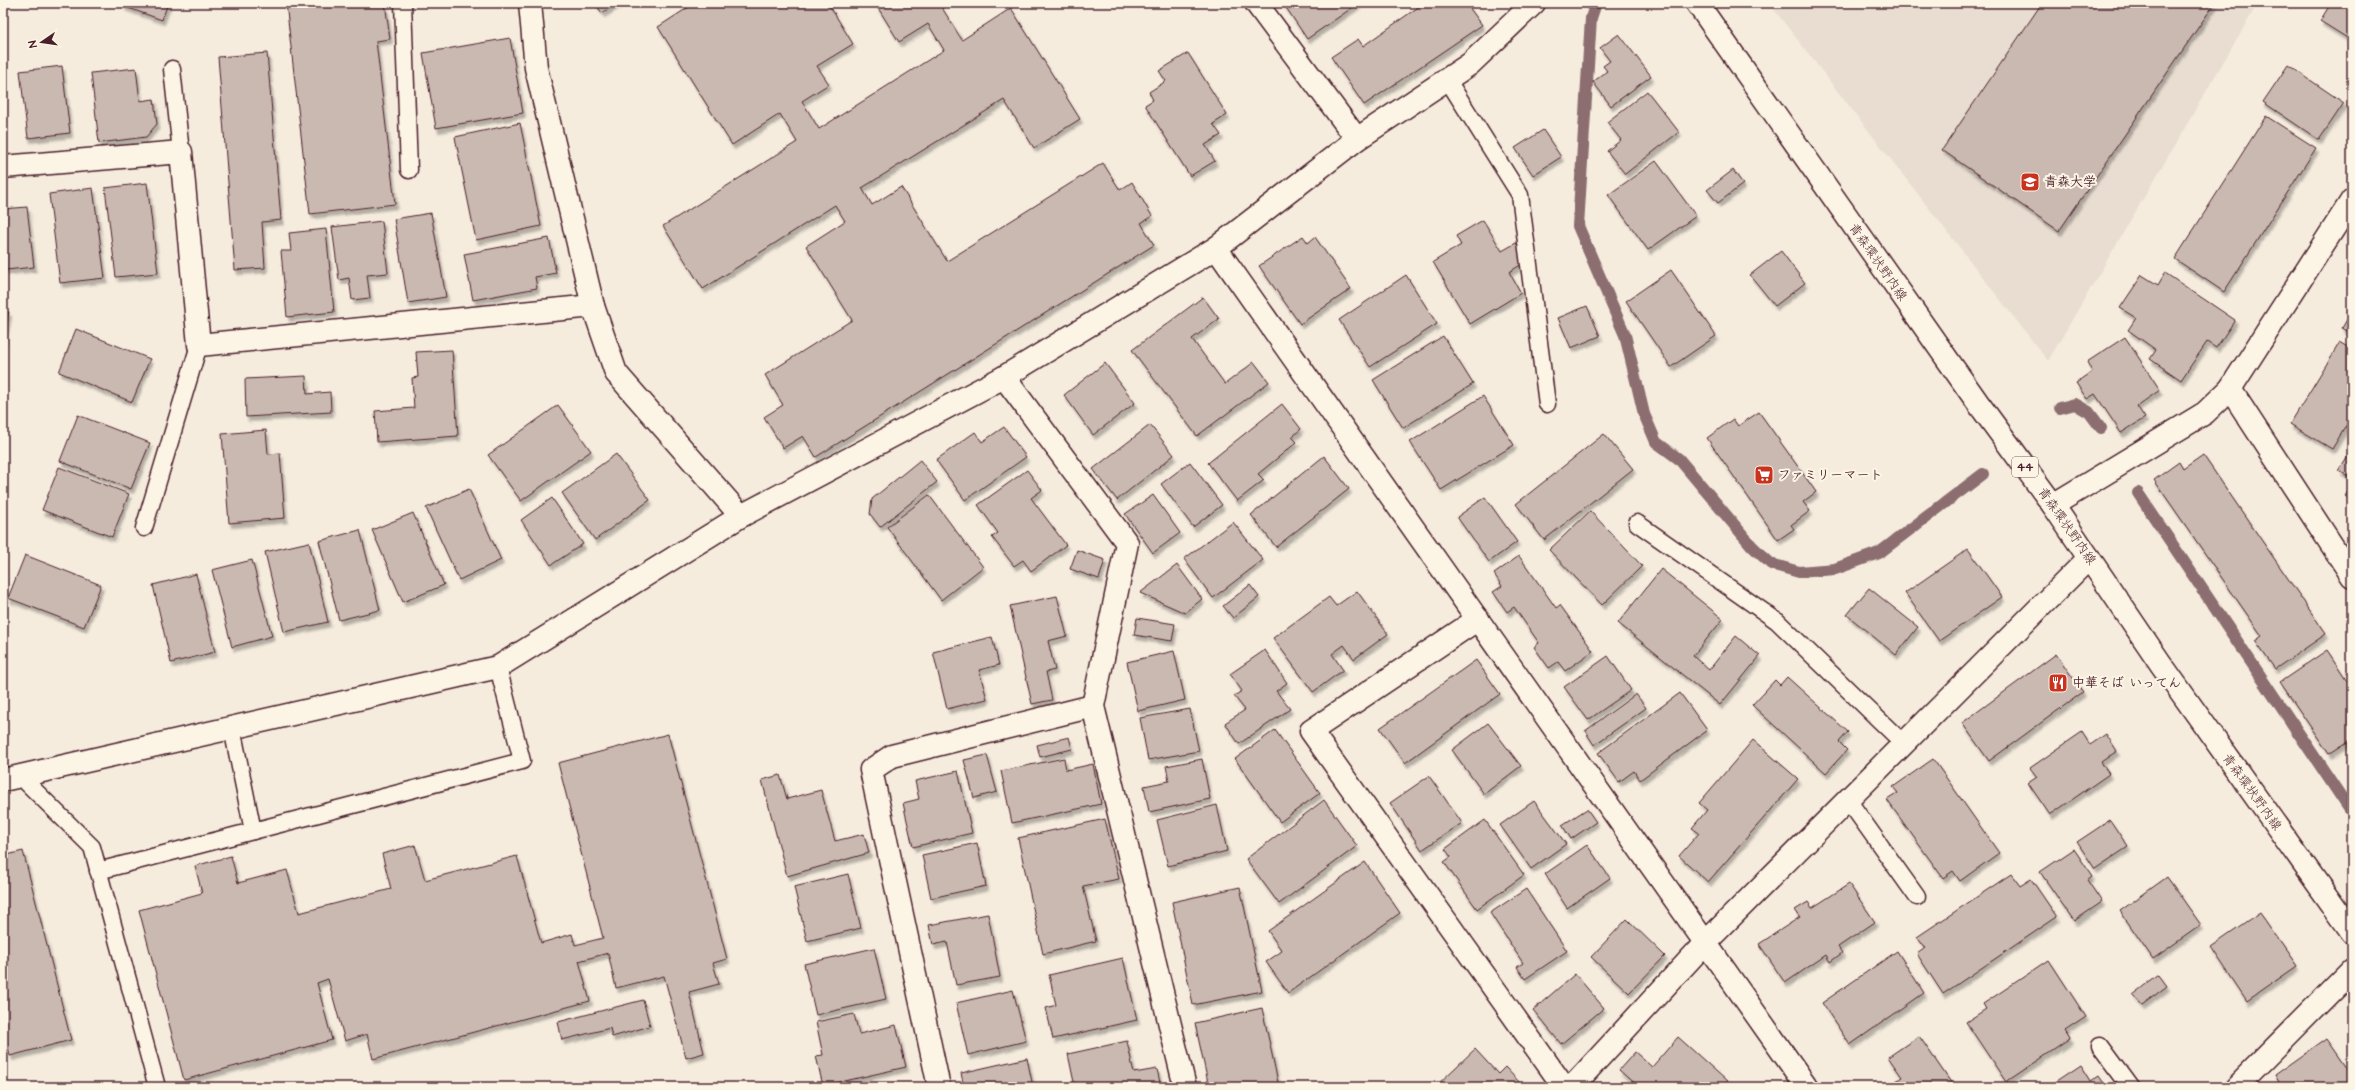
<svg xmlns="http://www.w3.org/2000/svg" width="2355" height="1090" font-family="'Architects Daughter','Klee One',sans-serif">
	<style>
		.built { fill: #e8ddd0 }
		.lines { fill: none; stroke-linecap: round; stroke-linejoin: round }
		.stream { stroke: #8c6e70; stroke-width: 12 }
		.building { fill: #cab9b1; stroke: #4a1f2b; filter: url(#shadow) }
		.service-casing { stroke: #4a1f2b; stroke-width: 19 }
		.minor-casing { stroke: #4a1f2b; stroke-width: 25 }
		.primary-casing { stroke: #4a1f2b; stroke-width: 25 }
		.service { stroke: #fcf5e5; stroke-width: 16 }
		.minor { stroke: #fcf5e5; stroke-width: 22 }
		.primary { stroke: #fcf5e5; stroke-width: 22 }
		.labels { text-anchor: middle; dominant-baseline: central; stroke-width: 4; stroke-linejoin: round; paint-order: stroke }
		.shield { fill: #fcf5e5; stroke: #7f5f63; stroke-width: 1 }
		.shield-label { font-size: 12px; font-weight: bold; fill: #4a1f2b }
		.poi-label { font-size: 13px; font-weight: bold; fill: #4a1f2b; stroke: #fcf5e5; text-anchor: start }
		.street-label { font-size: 13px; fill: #4a1f2b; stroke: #fcf5e5 }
	</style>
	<defs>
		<filter id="shadow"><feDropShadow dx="2.5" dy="4.5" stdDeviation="1" flood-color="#0004"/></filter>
	</defs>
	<rect width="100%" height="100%" fill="#f5ecde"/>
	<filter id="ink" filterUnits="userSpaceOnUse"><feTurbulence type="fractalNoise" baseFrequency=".025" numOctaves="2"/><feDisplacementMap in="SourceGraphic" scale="8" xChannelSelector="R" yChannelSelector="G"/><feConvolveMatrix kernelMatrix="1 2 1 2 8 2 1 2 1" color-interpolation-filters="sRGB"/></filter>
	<g filter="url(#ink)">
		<path class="built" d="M1769 3H2258L2048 361Z"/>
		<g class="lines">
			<g class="stream">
				<path d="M1596 3 1591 18 1578 226 1625 335 1644 414 1656 442 1679 459 1752 546 1771 564 1799 572 1835 569 1879 553 1983 474"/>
				<path d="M2060 408 2075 404 2089 412 2101 428"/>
				<path d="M2138 493 2352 813"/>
			</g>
		</g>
		<g class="building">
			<path d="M124 3H168L162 20 123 6Z"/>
			<path d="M286 3H385L390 39 376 41 395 204 310 214Z"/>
			<path d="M595 3H618L602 13Z"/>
			<path d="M695 3H719L721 6 725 3H828L853 44 817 66 829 84 802 101 819 129 944 50 928 24 899 42 875 3H939L962 40 1011 8 1080 119 1034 148 1004 100 862 188 872 205 901 187 947 261 1103 163 1120 190 1132 182 1152 216 1141 223 1154 245 816 457 803 436 783 448 764 417 783 405 765 375 852 320 806 246 845 221 835 205 703 289 663 226 797 142 780 114 732 145 658 27Z"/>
			<path d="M1283 3H1359L1307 39Z"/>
			<path d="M1424 3H1466L1482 25 1364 105 1331 57 1358 39 1363 46Z"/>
			<path d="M2042 3H2215L2059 231 1942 150Z"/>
			<path d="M2331 3H2352V41L2320 21Z"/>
			<path d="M1619 34 1651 76 1611 106 1593 82 1607 71 1603 66 1610 61 1600 48Z"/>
			<path d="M510 38 523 113 436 128 423 53Z"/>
			<path d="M267 53 281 220 262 222 265 268 235 270 218 57Z"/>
			<path d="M1188 53 1227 115 1213 124 1221 135 1205 145 1215 161 1190 176 1145 105 1153 100 1149 92 1166 81 1159 71Z"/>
			<path d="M2288 65 2344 103 2319 140 2263 102Z"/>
			<path d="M62 66 70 133 28 138 20 71Z"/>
			<path d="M136 68 140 101 154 99 157 124 146 137 99 143 91 73Z"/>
			<path d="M1647 91 1679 132 1625 174 1607 151 1621 140 1607 122Z"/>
			<path d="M2266 116 2316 148 2224 292 2175 259Z"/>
			<path d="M520 123 541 226 476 240 455 137Z"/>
			<path d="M1543 130 1561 157 1533 175 1515 148Z"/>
			<path d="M1656 161 1696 216 1648 250 1608 195Z"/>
			<path d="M1733 170 1743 184 1718 203 1707 190Z"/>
			<path d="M147 183 158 273 116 277 105 188Z"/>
			<path d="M93 188 105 278 60 283 49 194Z"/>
			<path d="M27 207 34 267 6 270 3 262V209Z"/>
			<path d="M431 213 446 297 408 303 394 219Z"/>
			<path d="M1483 220 1502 251 1516 243 1527 261 1509 272 1521 293 1470 324 1433 262 1461 245 1456 236Z"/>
			<path d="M382 221 388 273 367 275 370 298 352 300 349 278 339 280 332 227Z"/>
			<path d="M326 229 334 312 287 317 281 251H291L289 233Z"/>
			<path d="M1303 236 1308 243 1315 237 1351 289 1300 324 1259 266Z"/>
			<path d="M549 238 556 273 535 277 537 288 473 300 464 254Z"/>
			<path d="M1781 251 1805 283 1775 306 1750 275Z"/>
			<path d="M1671 270 1716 336 1671 367 1626 301Z"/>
			<path d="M2165 273 2235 320 2216 348 2207 342 2181 380 2150 359 2156 350 2128 330 2136 318 2120 308 2142 275 2158 285Z"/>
			<path d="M1406 275 1437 324 1370 367 1339 320Z"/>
			<path d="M1203 297 1219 319 1192 339 1225 384 1254 362 1269 382 1197 436 1132 350Z"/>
			<path d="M1587 306 1600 336 1571 348 1558 318Z"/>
			<path d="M3 311 9 312 3 342Z"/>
			<path d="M2352 311V334L2342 328Z"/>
			<path d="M76 329 150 359 132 402 59 372Z"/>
			<path d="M1443 336 1473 384 1403 428 1373 380Z"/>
			<path d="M2125 337 2160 390 2137 406 2145 418 2121 433 2095 394 2087 399 2076 383 2092 372 2087 362Z"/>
			<path d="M2340 342 2352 349V416L2332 449 2290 424Z"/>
			<path d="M452 350 458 436 377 442 375 411 414 408 412 378 418 377 416 352Z"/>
			<path d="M1105 363 1135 403 1093 435 1064 395Z"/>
			<path d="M306 376 307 394 330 392 331 412 246 417 245 379Z"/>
			<path d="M1483 396 1514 445 1441 490 1410 442Z"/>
			<path d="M1282 404 1301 429 1292 437 1297 442 1258 474 1264 480 1237 501 1208 463Z"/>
			<path d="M558 405 591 451 521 501 488 455Z"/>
			<path d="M1759 412 1816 492 1803 502 1810 511 1791 525 1794 529 1778 540 1707 438 1733 419 1738 426Z"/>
			<path d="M78 415 150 443 131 489 60 461Z"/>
			<path d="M1150 425 1174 455 1117 500 1093 469Z"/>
			<path d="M1004 427 1026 457 965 500 936 460 975 432 982 442Z"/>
			<path d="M266 430 268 454 280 453 285 518 229 523 222 434Z"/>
			<path d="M1604 434 1633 469 1544 540 1516 504Z"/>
			<path d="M2352 450V478L2339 471Z"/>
			<path d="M616 454 650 500 595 540 562 493Z"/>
			<path d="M2203 455 2326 634 2275 669 2255 641 2262 636 2154 480 2179 462 2183 469Z"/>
			<path d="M1324 456 1349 489 1276 547 1251 515Z"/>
			<path d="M920 460 937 482 880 527 870 514 872 499Z"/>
			<path d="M1190 462 1222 505 1193 527 1161 484Z"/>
			<path d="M59 467 129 494 112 537 42 510Z"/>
			<path d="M1027 470 1042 490 1031 498 1066 545 1031 571 1023 560 1014 566 992 537 998 533 978 505Z"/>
			<path d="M2352 486V500L2345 496Z"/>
			<path d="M469 489 501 560 459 580 426 508Z"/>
			<path d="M929 495 983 567 941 600 887 527Z"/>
			<path d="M1153 495 1180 533 1153 553 1125 514Z"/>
			<path d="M1485 497 1517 542 1489 562 1457 517Z"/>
			<path d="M552 498 583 544 551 565 521 520Z"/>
			<path d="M1590 511 1642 566 1602 605 1549 550Z"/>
			<path d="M413 513 444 585 403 602 372 530Z"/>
			<path d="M1233 522 1263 560 1213 598 1184 559Z"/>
			<path d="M360 530 380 610 339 620 319 541Z"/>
			<path d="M309 542 328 622 284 632 265 552Z"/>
			<path d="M1968 549 2002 597 1939 641 1905 593Z"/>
			<path d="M1077 550 1105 560 1099 579 1070 569Z"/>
			<path d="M25 555 101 585 84 627 8 598Z"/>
			<path d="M1519 556 1556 608 1560 605 1593 651 1565 671 1558 662 1549 668 1534 647 1539 643 1514 607 1507 612 1493 592 1502 586 1494 574Z"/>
			<path d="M252 560 272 636 232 647 212 570Z"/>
			<path d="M1177 565 1202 599 1185 613 1140 593Z"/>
			<path d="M1661 569 1723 619 1693 656 1709 670 1736 636 1760 656 1720 705 1618 623Z"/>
			<path d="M196 574 215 652 171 663 153 585Z"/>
			<path d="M1250 585 1259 597 1233 618 1223 606Z"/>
			<path d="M1869 588 1918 627 1896 655 1847 615Z"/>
			<path d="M1357 591 1388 634 1354 659 1344 645 1332 654 1343 670 1313 692 1273 638 1329 597 1336 606Z"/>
			<path d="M1057 596 1067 636 1048 641 1055 670 1046 672 1052 700 1032 704 1010 606Z"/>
			<path d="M1137 618 1175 624 1172 641 1134 635Z"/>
			<path d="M992 637 999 665 979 670 987 699 947 709 933 652Z"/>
			<path d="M1265 650 1287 683 1276 691 1290 709 1239 744 1225 723 1245 710 1234 696 1242 691 1230 674Z"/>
			<path d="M2327 650 2352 688V739L2329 754 2280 682Z"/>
			<path d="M1174 651 1185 700 1138 711 1127 662Z"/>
			<path d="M2056 654 2083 692 1989 761 1962 723Z"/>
			<path d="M1608 656 1631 690 1588 720 1564 687Z"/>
			<path d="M1476 660 1500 694 1405 763 1380 728Z"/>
			<path d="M1787 677 1848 732 1839 742 1847 750 1826 773 1752 705 1775 680 1780 685Z"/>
			<path d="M1680 693 1707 730 1640 780 1634 771 1619 782 1598 753Z"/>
			<path d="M1636 694 1646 708 1594 745 1585 731Z"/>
			<path d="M1190 709 1199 751 1148 760 1140 718Z"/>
			<path d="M1488 723 1521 766 1484 794 1452 750Z"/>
			<path d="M1275 730 1320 793 1280 822 1235 759Z"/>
			<path d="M2082 732 2090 745 2106 734 2117 751 2101 762 2109 774 2050 815 2028 783 2037 777 2030 768Z"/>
			<path d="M668 734 727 959 713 963 719 984 689 992 704 1053 686 1058 664 976 616 988 608 953 579 961 590 1001 373 1059 367 1034 345 1041 328 979 317 983 332 1040 184 1080 139 910 202 893 195 866 231 856 238 883 287 870 299 913 391 889 382 854 415 845 425 880 517 856 541 943 572 934 575 945 603 938 558 763Z"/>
			<path d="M1069 737 1072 749 1040 757 1037 745Z"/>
			<path d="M1753 740 1798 779 1708 882 1679 856 1699 833 1692 828 1707 810 1699 803Z"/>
			<path d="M987 755 997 792 974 798 964 760Z"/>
			<path d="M1064 758 1066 770 1093 764 1101 804 1012 823 1001 771Z"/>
			<path d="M1202 759 1210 799 1149 812 1144 786 1169 781 1166 766Z"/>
			<path d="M1933 759 1999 853 1960 881 1953 871 1943 878 1887 800 1898 793 1893 787Z"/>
			<path d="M958 771 972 833 913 847 903 803 919 799 915 781Z"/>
			<path d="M780 775 787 799 821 790 835 841 864 834 869 853 787 876 762 780Z"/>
			<path d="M1429 776 1462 823 1422 850 1390 803Z"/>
			<path d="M1324 800 1357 846 1279 904 1246 859Z"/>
			<path d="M1534 801 1566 844 1531 869 1500 825Z"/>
			<path d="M1217 805 1227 851 1168 866 1157 820Z"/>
			<path d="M1587 809 1596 822 1571 839 1562 825Z"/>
			<path d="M1105 819 1119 879 1083 886 1096 941 1043 954 1018 838Z"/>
			<path d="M1485 820 1524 875 1477 909 1444 862 1451 857 1445 849Z"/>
			<path d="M2110 820 2128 847 2095 869 2077 842Z"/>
			<path d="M977 843 986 886 931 898 922 855Z"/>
			<path d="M1587 845 1610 878 1567 908 1545 874Z"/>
			<path d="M2074 849 2092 876 2087 880 2102 902 2074 921 2040 872Z"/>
			<path d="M23 851 71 1040 10 1056 3 1028V856Z"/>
			<path d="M1365 862 1400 913 1288 993 1266 962 1282 951 1268 931Z"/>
			<path d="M848 874 861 928 807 941 794 887Z"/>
			<path d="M2011 874 2020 886 2031 879 2057 917 1943 994 1917 954 1925 948 1917 937Z"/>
			<path d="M2167 877 2201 925 2153 959 2120 911Z"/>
			<path d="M1849 884 1875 922 1838 947 1842 953 1830 962 1826 955 1785 983 1759 944 1800 917 1795 910 1808 902 1812 908Z"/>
			<path d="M1240 887 1262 991 1193 1005 1172 902Z"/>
			<path d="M1526 889 1567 951 1525 979 1517 967 1523 963 1490 913Z"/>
			<path d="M2260 913 2297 966 2247 1001 2211 947Z"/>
			<path d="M988 914 1000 977 956 985 947 942 933 945 929 925Z"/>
			<path d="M1627 919 1665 956 1629 993 1591 957Z"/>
			<path d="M874 948 886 999 816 1015 804 964Z"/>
			<path d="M1897 951 1924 993 1850 1045 1822 1003Z"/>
			<path d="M1123 958 1137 1020 1053 1039 1046 1008 1056 1005 1049 975Z"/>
			<path d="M2049 960 2086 1017 2065 1031 2070 1039 2006 1082 1966 1022 1986 1009 1983 1004Z"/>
			<path d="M1575 974 1604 1008 1561 1044 1533 1010Z"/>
			<path d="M2159 975 2167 986 2142 1005 2133 995Z"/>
			<path d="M1013 990 1026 1041 968 1055 956 1003Z"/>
			<path d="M643 1000 650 1026 612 1037 610 1028 562 1040 558 1022Z"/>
			<path d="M1262 1008 1279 1087H1209L1195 1023Z"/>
			<path d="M854 1014 859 1034 896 1025 906 1067 823 1086 816 1056 823 1055 816 1022Z"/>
			<path d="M1919 1036 1954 1087H1887L1902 1077 1888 1057Z"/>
			<path d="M1678 1037 1727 1081 1722 1087H1638L1619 1070 1635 1052 1652 1067Z"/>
			<path d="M2327 1038 2352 1074V1087H2275L2280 1084 2275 1075Z"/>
			<path d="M1127 1041 1134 1073 1157 1069 1161 1087H1075L1068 1054Z"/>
			<path d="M1475 1049 1498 1074 1505 1067 1521 1084 1518 1087H1435Z"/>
			<path d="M1027 1058 1033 1087H964L961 1073Z"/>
			<path d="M2080 1065 2090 1081 2099 1075 2107 1087H2047Z"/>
			<path d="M894 1083 895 1087H879Z"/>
		</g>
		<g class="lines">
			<defs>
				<g id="service">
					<path d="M403 3 409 170"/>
					<path d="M172 69 181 152"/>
					<path d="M1447 79 1520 195 1547 404"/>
					<path d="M1637 523 1777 621 1904 744"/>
					<path d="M144 528 199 345"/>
					<path d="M20 776 92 847 157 1087"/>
					<path d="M1848 800 1917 897"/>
					<path d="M253 831 522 761 498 667"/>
					<path d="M98 871 253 831 232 728"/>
					<path d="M2100 1045 2131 1087"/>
				</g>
				<g id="minor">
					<path d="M530 3 536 68 593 306 616 373 741 516"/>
					<path d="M1256 3 1357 139"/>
					<path d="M3 167 181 152 199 345 593 306"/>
					<path d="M1216 248 1807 1087"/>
					<path d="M1004 377 1127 543 1093 706 1185 1087"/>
					<path d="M2230 389 2352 576"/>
					<path d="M2053 505 2205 413 2230 389 2352 200"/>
					<path d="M1478 619 1311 731 1564 1087"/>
					<path d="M3 780 498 667 741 516 1004 377 1216 248 1357 139 1470 64 1534 3"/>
					<path d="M939 1087 871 770 892 756 1093 706"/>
					<path d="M1572 1087 1706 942 2089 558"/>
					<path d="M2236 1087 2352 970"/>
				</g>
				<path id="primary" d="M1697 3 1978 403 2053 505 2161 664 2352 932"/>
			</defs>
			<use href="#service" class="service-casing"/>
			<use href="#minor" class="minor-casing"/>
			<use href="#primary" class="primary-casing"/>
			<use href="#service" class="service"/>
			<use href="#minor" class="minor"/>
			<use href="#primary" class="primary"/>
		</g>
	</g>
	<defs>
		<symbol id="university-square" viewBox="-11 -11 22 22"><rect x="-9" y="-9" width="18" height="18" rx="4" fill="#c8321e" stroke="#fcf5e5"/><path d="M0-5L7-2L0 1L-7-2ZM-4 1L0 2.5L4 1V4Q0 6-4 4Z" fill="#fff"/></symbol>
		<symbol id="supermarket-square" viewBox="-11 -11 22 22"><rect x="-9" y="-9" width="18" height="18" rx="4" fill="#c8321e" stroke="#fcf5e5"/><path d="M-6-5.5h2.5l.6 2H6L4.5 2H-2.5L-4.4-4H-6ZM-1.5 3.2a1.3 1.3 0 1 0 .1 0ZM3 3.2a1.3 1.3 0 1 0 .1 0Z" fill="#fff"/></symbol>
		<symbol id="restaurant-square" viewBox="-11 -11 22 22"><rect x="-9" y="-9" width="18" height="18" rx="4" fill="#c8321e" stroke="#fcf5e5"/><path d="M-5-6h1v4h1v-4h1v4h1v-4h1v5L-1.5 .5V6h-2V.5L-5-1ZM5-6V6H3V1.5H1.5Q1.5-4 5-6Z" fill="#fff"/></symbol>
	</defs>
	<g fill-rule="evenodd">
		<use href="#university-square" x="2019" y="171" width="22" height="22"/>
		<use href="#supermarket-square" x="1753" y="464" width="22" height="22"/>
		<use href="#restaurant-square" x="2047" y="672" width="22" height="22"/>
	</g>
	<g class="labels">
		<rect class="shield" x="2012" y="457" width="26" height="20" rx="3"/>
		<g class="shield-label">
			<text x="2025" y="467">44</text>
		</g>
		<g class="poi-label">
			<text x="2044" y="182">青森大学</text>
			<text x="1778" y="475">ファミリーマート</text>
			<text x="2072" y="683">中華そば いってん</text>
		</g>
		<g class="street-label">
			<text transform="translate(1878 262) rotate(55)">青森環状野内線</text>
			<text transform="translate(2067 526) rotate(55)">青森環状野内線</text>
			<text transform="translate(2252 792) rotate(54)">青森環状野内線</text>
		</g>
	</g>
	<rect width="2355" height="1090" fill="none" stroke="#fcf5e5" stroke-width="16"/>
	<rect x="8" y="8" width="2339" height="1074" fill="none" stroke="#4a1f2b" stroke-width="1.5" filter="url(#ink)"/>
	<g transform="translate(42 42) rotate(257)" stroke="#fcf5e5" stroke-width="3" paint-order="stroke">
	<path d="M0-3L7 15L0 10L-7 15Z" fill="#4a1f2b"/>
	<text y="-6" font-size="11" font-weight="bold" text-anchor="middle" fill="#4a1f2b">N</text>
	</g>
</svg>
